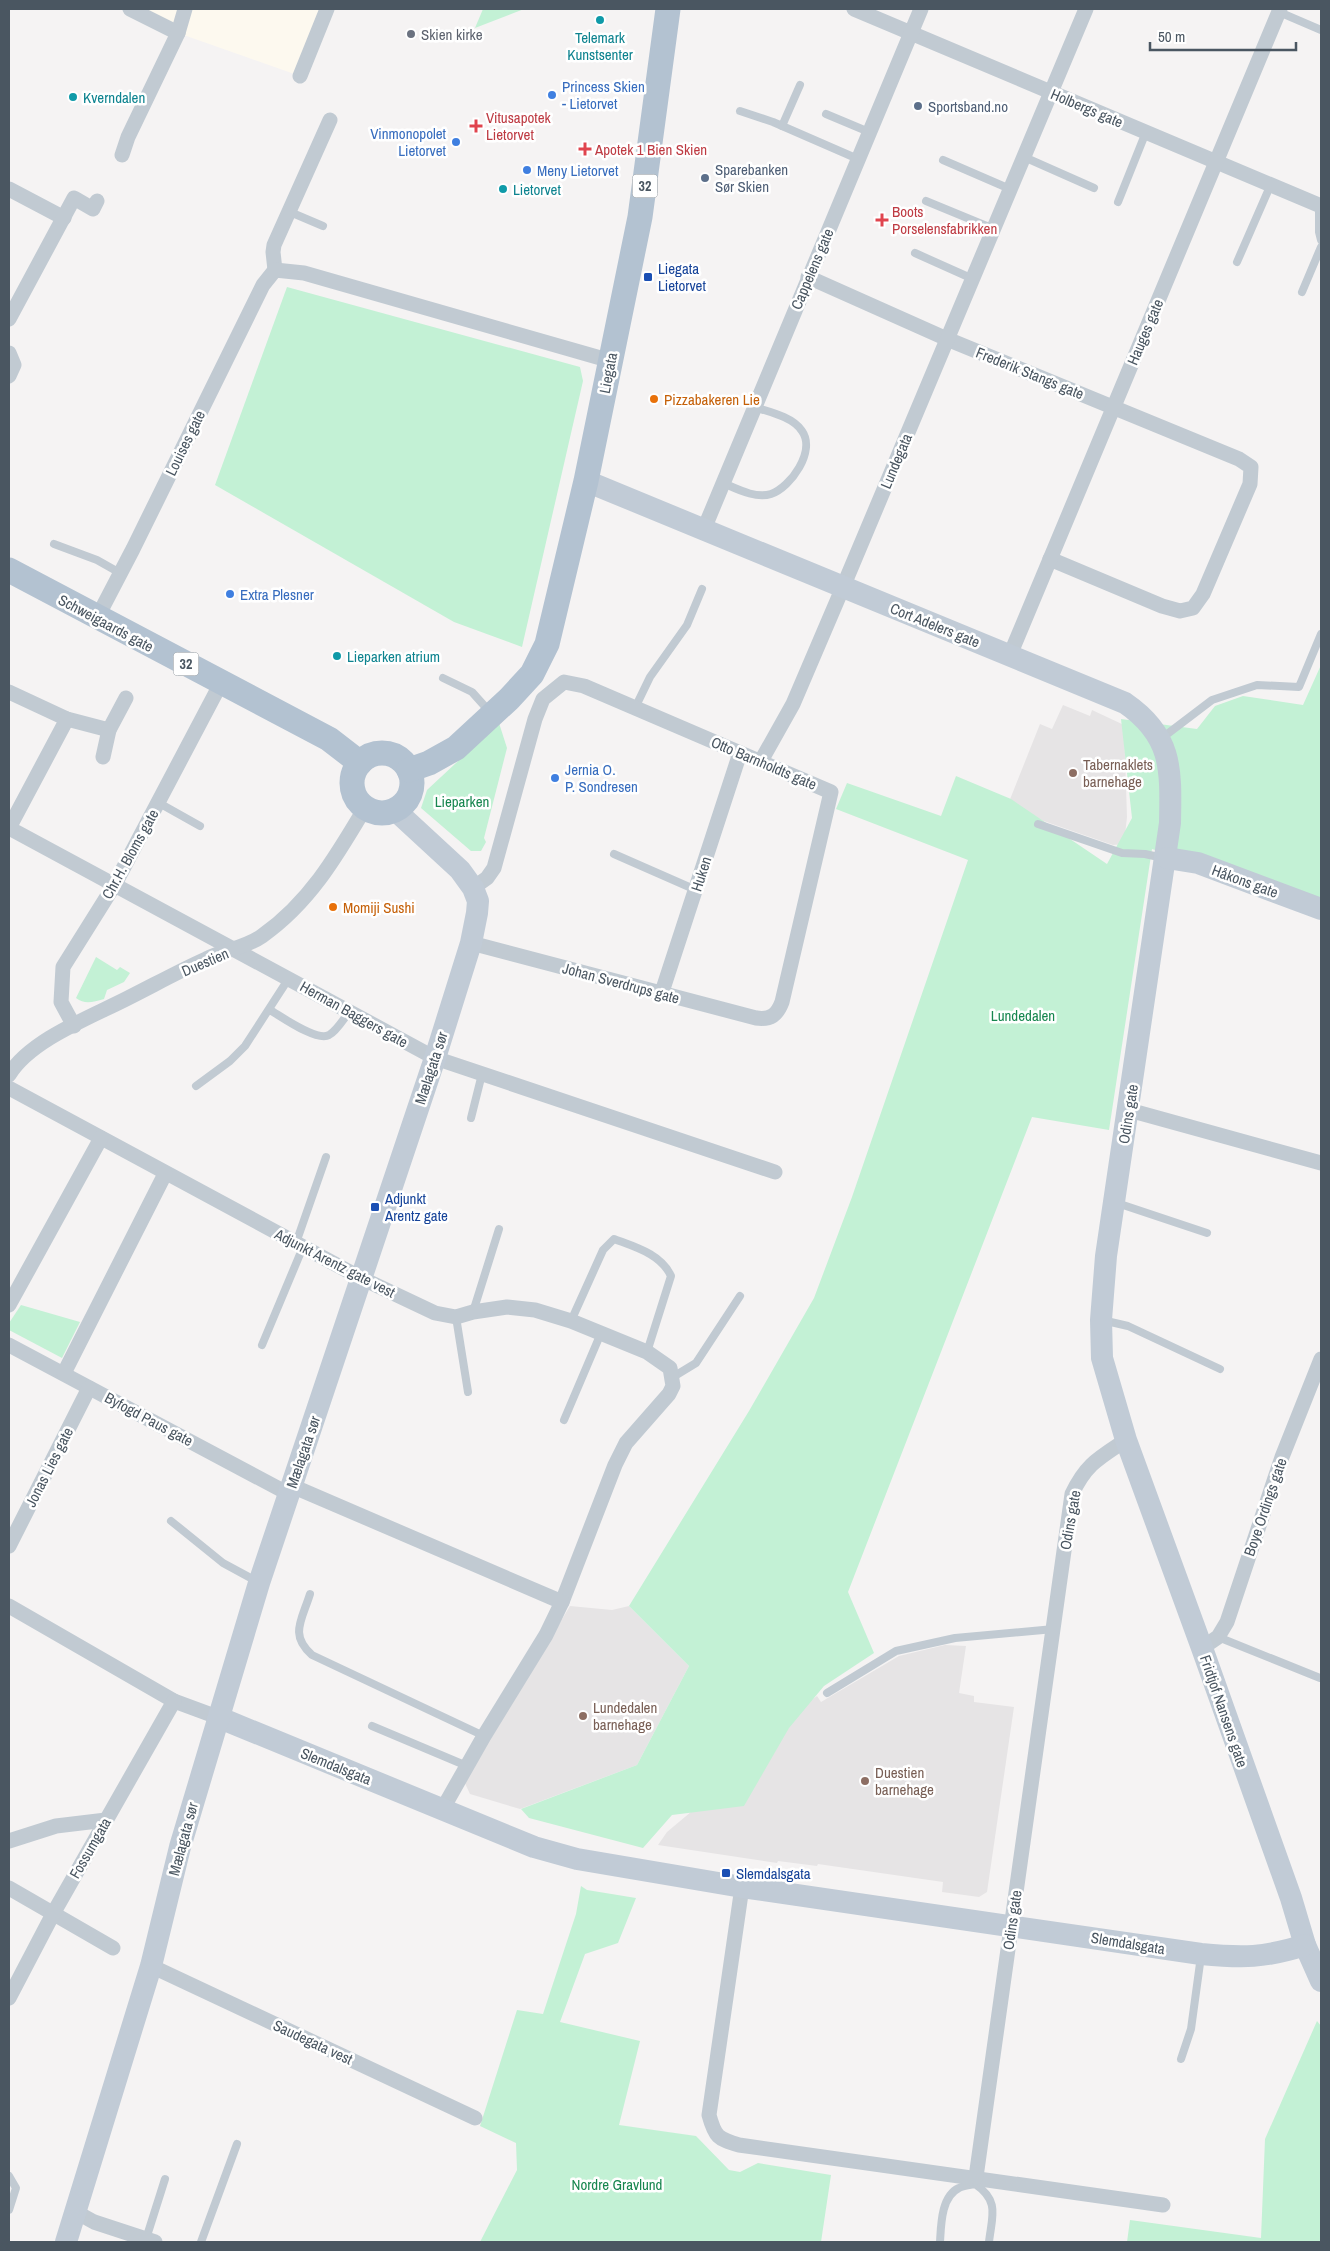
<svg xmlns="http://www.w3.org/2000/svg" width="1330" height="2251" font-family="'Archivo Narrow',sans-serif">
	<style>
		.commercial { fill: #fdf9ef }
		.education { fill: #e6e4e5 }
		.green { fill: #c3f1d5 }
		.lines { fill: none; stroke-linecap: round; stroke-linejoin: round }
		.lane { stroke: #c1cad2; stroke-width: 8 }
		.street { stroke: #c1cad2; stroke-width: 15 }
		.secondary { stroke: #c1cbd6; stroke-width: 22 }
		.primary { stroke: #b3c2d1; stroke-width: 25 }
		.culture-dot { fill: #0f9aa8; stroke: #fff; stroke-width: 2 }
		.worship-dot { fill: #6b7280; stroke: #fff; stroke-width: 2 }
		.shop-dot { fill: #3f7fe0; stroke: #fff; stroke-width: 2 }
		.service-dot { fill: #5c6f8a; stroke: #fff; stroke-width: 2 }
		.health-dot { fill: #e0444e; stroke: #fff; stroke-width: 2 }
		.transit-dot { fill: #1a4fb4; stroke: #fff; stroke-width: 2 }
		.food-dot { fill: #e8710a; stroke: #fff; stroke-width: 2 }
		.education-dot { fill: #8d6e63; stroke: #fff; stroke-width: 2 }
		.labels { text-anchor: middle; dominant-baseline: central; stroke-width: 5; stroke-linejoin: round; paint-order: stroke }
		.shield { fill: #fff; stroke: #808990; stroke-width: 1 }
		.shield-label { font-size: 14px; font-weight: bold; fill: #4a5661 }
		.worship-label { font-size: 15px; fill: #5b616d; stroke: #fff; text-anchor: start }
		.culture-label { font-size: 15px; fill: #0d838f; stroke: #fff; text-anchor: start }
		.shop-label { font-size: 15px; fill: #366cbe; stroke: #fff; text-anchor: start }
		.service-label { font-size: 15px; fill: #4e5e75; stroke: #fff; text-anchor: start }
		.street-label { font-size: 15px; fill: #4a5661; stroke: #fff }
		.health-label { font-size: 15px; fill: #be3a42; stroke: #fff; text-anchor: start }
		.transit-label { font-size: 15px; fill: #164399; stroke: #fff; text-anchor: start }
		.food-label { font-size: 15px; fill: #c56008; stroke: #fff; text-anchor: start }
		.education-label { font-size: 15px; fill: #785e54; stroke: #fff; text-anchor: start }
		.park-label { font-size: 15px; fill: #17864f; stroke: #fff }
	</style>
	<rect width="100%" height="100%" fill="#f5f3f3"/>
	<path class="commercial" d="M130 9H327L300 76 178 33Z"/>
	<g class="education">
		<path d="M1063 705 1090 716 1092 710 1124 725 1127 817 1124 844 1113 845 1035 818 995 837 1040 724 1052 729Z"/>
		<path d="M570 1606 612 1610 629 1606 689 1666 637 1765 520 1809 470 1794 464 1781Z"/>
		<path d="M945 1645 966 1646 959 1693 974 1696V1702L1014 1707 987 1892 979 1897 942 1892 943 1882 818 1864 817 1866 778 1861 777 1863 658 1845 667 1832 704 1801 802 1707 817 1696 821 1702 899 1656Z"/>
	</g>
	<g class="green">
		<path d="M483 9H524L475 28Z"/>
		<path d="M287 287 580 367 583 381 522 647 454 622 215 485Z"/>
		<path d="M1321 665V904L1152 849 1109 1130 1032 1117 848 1592 874 1653 824 1686 789 1728 744 1806 672 1815 643 1848 529 1818 521 1809 637 1765 689 1666 629 1606 749 1411 814 1298 852 1197 968 860 836 809 847 783 941 816 956 776 1011 799 1107 864 1132 818 1121 719 1197 729 1215 706 1243 696 1303 705Z"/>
		<path d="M499 723 507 748 484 838 486 842 481 851H471L421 808 427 790Z"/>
		<path d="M96 957 117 970 120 967 130 973 124 982 107 990 104 999C93 1002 85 1005 76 998Z"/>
		<path d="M21 1305 80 1322 62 1358 9 1330V1323Z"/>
		<path d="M581 1886 587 1890 636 1898 618 1943 585 1954 560 2022 640 2041 619 2125 696 2136 729 2170 740 2172 758 2163 831 2175 821 2242H480L517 2170 516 2143 480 2126 517 2010 543 2014 576 1914Z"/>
		<path d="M1317 2021 1321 2026V2242H1127L1130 2220 1261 2238 1265 2139Z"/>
	</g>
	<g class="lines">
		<g class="lane">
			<path d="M1279 12 1321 30"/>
			<path d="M740 111 773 122 858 159"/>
			<path d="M826 114 869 132"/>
			<path d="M782 126 800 85"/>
			<path d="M1024 157 1094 188"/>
			<path d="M943 160 1010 189"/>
			<path d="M926 201 994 229"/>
			<path d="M1118 202 1146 132"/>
			<path d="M1319 205V232L1321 240"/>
			<path d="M290 212 323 226"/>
			<path d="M915 253 973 279"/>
			<path d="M1237 262 1271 184"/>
			<path d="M1302 292 1321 247"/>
			<path d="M723 483C737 489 756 499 771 494 791 487 816 451 802 431 793 417 770 412 754 407"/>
			<path d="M54 544 97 560 120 573"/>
			<path d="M443 678 472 692 489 711"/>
			<path d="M635 708 650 677 687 625 702 589"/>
			<path d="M1162 738 1212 700 1257 685 1299 687 1321 634"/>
			<path d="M159 803 200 826"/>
			<path d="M1038 824 1122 853 1145 854 1163 858"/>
			<path d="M614 854 696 890"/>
			<path d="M270 1010C282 1017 317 1042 329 1035 337 1031 344 1018 350 1011"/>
			<path d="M196 1086 230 1061 245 1046 289 978"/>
			<path d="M471 1118 482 1074"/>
			<path d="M1117 1203 1207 1233"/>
			<path d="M296 1243 326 1157"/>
			<path d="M473 1312 499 1229"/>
			<path d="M456 1317 468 1392"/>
			<path d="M1102 1320 1128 1326 1220 1369"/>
			<path d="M571 1321 603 1250 614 1239C635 1247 661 1254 671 1276L647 1352"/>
			<path d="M262 1345 303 1247"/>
			<path d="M673 1377 696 1363 740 1296"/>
			<path d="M564 1420 601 1333"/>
			<path d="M171 1521 223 1563 258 1582"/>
			<path d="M310 1594C302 1620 289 1635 312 1655L484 1736"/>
			<path d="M1218 1637 1320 1678"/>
			<path d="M827 1693 896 1651 955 1638 1054 1629"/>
			<path d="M372 1726 467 1766"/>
			<path d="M1181 2059 1191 2029 1201 1956"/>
			<path d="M9 2176 16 2188 9 2210"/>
			<path d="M146 2239 165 2179"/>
			<path d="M201 2242 237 2144"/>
			<path d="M940 2242C941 2226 941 2196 959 2188 963 2186 970 2185 975 2184 1000 2201 992 2216 989 2242"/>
		</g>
		<g class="street">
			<path d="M130 9 178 33"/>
			<path d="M854 9 1321 206"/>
			<path d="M300 76 327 9"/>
			<path d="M122 155 128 137 178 33 185 9"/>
			<path d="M9 189 64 218"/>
			<path d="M275 270 273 252 274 245 330 120"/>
			<path d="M808 277 947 339 1239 459 1251 467 1250 484 1203 594 1193 608 1180 611 1162 606 1050 559"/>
			<path d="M9 319 74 198 93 209 97 201"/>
			<path d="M9 353 14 365 9 376"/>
			<path d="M704 529 921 9"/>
			<path d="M97 618 133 549 263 285 275 270 304 273 611 361"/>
			<path d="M1010 655 1280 9"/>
			<path d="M9 692 67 719 109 730"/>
			<path d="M67 719 9 828 435 1058 775 1172"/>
			<path d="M103 757 109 730 126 698"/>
			<path d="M761 761 793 704 843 587 1086 9"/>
			<path d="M471 943 756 1018C771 1020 777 1015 782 1002L831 792 584 686 564 682 543 699 535 719 494 868 487 878 473 888"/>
			<path d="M661 995 740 753"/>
			<path d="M74 1026 61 1002 63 967 115 884 221 683"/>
			<path d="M9 1075C30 1040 91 1017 128 998 154 985 179 971 206 959 224 950 245 948 262 936 309 903 336 857 365 808"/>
			<path d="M9 1088 361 1278 435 1313 456 1317 473 1312 507 1307 535 1310 571 1321 647 1352 670 1368 673 1386 669 1394 626 1443 615 1465 562 1602 546 1635 484 1736 442 1810"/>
			<path d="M1129 1110 1321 1163"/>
			<path d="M9 1305 101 1138"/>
			<path d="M9 1345 289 1494"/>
			<path d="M64 1373 165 1174"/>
			<path d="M292 1486 562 1602"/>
			<path d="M9 1546 89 1388"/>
			<path d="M9 1606 174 1701 220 1718"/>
			<path d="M1202 1648 1218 1637 1227 1622 1282 1457 1321 1359"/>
			<path d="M9 1841 56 1826 106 1820"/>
			<path d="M742 1887 709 2115C715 2137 718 2139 739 2145L1163 2205"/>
			<path d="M9 1888 113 1948"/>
			<path d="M151 1966 475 2118"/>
			<path d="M9 1998 54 1912 174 1701"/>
			<path d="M976 2177 1072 1494C1086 1464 1099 1458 1126 1440"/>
			<path d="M76 2212 94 2222 155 2242"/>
		</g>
		<g class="secondary">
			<path d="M586 481 1125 703C1173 736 1171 770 1170 823L1106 1256 1101 1320 1102 1358 1126 1440 1202 1648 1291 1898 1305 1945 1321 1981"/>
			<path d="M1167 858 1198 863 1321 909"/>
			<path d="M220 1718 534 1847 577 1859 742 1887 1201 1954C1243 1958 1264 1958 1305 1945"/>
			<path d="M66 2242 151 1966 180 1847 259 1583 435 1058 471 943 477 913 478 901 473 888 460 870 395 810"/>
		</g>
		<g class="primary">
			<path d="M9 570 329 739 360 763"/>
			<circle cx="382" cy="783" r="30"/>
			<path d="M409 770 429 763 456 748 509 699 532 674 547 644 586 481 640 217 668 9"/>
		</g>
	</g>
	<g class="culture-dot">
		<circle cx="600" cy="20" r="5"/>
		<circle cx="73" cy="97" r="5"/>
		<circle cx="503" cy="189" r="5"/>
		<circle cx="337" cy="656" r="5"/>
	</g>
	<circle class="worship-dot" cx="411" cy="34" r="5"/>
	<g class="shop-dot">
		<circle cx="552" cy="95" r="5"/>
		<circle cx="456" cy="142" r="5"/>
		<circle cx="527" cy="170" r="5"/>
		<circle cx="230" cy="594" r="5"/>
		<circle cx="555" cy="778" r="5"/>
	</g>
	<g class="service-dot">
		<circle cx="918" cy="106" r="5"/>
		<circle cx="705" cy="178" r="5"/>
	</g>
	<g class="health-dot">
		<path d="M473.5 118.5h5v5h5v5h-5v5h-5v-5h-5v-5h5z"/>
		<path d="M582.5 141.5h5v5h5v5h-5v5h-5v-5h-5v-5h5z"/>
		<path d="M879.5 212.5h5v5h5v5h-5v5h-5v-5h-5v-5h5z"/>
	</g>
	<g class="transit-dot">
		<rect x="643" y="272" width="10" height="10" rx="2.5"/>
		<rect x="370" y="1202" width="10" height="10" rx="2.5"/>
		<rect x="721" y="1868" width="10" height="10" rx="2.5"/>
	</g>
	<g class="food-dot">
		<circle cx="654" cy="399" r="5"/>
		<circle cx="333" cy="907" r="5"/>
	</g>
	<g class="education-dot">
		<circle cx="1073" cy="773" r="5"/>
		<circle cx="583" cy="1716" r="5"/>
		<circle cx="865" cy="1781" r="5"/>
	</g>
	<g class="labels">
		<g class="shield">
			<rect x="632.5" y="174.5" width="25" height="23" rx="4"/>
			<rect x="173.5" y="652.5" width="25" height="23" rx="4"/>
		</g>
		<g class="shield-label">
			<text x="645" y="186">32</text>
			<text x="186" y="664">32</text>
		</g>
		<g class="worship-label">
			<text x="421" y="34">Skien kirke</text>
		</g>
		<g class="culture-label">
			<text x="600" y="37" text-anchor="middle">Telemark<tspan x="600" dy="17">Kunstsenter</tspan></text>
			<text x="83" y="97">Kverndalen</text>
			<text x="513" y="189">Lietorvet</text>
			<text x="347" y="656">Lieparken atrium</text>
		</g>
		<g class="shop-label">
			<text x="562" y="86">Princess Skien<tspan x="562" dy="17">- Lietorvet</tspan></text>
			<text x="446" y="133" text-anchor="end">Vinmonopolet<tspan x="446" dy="17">Lietorvet</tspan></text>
			<text x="537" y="170">Meny Lietorvet</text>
			<text x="240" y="594">Extra Plesner</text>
			<text x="565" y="769">Jernia O.<tspan x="565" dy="17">P. Sondresen</tspan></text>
		</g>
		<g class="service-label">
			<text x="928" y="106">Sportsband.no</text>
			<text x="715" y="169">Sparebanken<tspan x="715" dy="17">Sør Skien</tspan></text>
		</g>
		<g class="street-label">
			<text transform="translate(1087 108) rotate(23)">Holbergs gate</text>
			<text transform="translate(812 269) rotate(-67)">Cappelens gate</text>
			<text transform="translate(1145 332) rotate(-67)">Hauges gate</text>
			<text transform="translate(608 373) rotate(-79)">Liegata</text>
			<text transform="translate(1030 373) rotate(22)">Frederik Stangs gate</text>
			<text transform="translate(185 443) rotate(-64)">Louises gate</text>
			<text transform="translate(896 461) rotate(-67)">Lundegata</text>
			<text transform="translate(106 623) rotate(28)">Schweigaards gate</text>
			<text transform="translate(935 625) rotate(22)">Cort Adelers gate</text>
			<text transform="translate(764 763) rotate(23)">Otto Barnholdts gate</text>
			<text transform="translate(130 854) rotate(-61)">Chr.H. Bloms gate</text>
			<text transform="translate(701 874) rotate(-72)">Huken</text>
			<text transform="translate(1245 881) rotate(20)">Håkons gate</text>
			<text transform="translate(205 962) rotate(-23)">Duestien</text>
			<text transform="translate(621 983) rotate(15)">Johan Sverdrups gate</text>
			<text transform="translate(354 1014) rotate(29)">Herman Baggers gate</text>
			<text transform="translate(431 1068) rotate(-72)">Mælagata sør</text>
			<text transform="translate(1128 1114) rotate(-81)">Odins gate</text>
			<text transform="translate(335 1263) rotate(27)">Adjunkt Arentz gate vest</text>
			<text transform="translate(149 1419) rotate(28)">Byfogd Paus gate</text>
			<text transform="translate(303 1452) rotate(-71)">Mælagata sør</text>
			<text transform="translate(49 1467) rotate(-63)">Jonas Lies gate</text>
			<text transform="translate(1265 1507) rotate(-71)">Boye Ordings gate</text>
			<text transform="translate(1070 1520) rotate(-80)">Odins gate</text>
			<text transform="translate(1224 1711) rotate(71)">Fridtjof Nansens gate</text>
			<text transform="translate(336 1766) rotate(22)">Slemdalsgata</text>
			<text transform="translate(183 1839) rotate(-75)">Mælagata sør</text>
			<text transform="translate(90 1848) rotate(-60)">Fossumgata</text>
			<text transform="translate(1012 1920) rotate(-82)">Odins gate</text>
			<text transform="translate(1128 1943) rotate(9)">Slemdalsgata</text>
			<text transform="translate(313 2042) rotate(25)">Saudegata vest</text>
		</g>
		<g class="health-label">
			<text x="486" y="117">Vitusapotek<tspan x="486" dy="17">Lietorvet</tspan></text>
			<text x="595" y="149">Apotek 1 Bien Skien</text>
			<text x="892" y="211">Boots<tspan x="892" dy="17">Porselensfabrikken</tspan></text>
		</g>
		<g class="transit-label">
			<text x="658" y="268">Liegata<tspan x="658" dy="17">Lietorvet</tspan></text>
			<text x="385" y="1198">Adjunkt<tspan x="385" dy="17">Arentz gate</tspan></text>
			<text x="736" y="1873">Slemdalsgata</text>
		</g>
		<g class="food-label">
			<text x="664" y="399">Pizzabakeren Lie</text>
			<text x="343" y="907">Momiji Sushi</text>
		</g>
		<g class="education-label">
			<text x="1083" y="764">Tabernaklets<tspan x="1083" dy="17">barnehage</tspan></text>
			<text x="593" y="1707">Lundedalen<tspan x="593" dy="17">barnehage</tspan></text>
			<text x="875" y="1772">Duestien<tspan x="875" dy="17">barnehage</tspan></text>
		</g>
		<g class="park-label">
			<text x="462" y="801">Lieparken</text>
			<text x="1023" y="1015">Lundedalen</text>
			<text x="617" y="2184">Nordre Gravlund</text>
		</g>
	</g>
	<rect width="1330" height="2251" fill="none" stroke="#4a5661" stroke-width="20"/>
	<path d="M1150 42v8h146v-8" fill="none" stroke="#4a5661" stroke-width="2.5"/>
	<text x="1158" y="42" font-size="15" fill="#4a5661" stroke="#ffffff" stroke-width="4" paint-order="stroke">50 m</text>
</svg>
